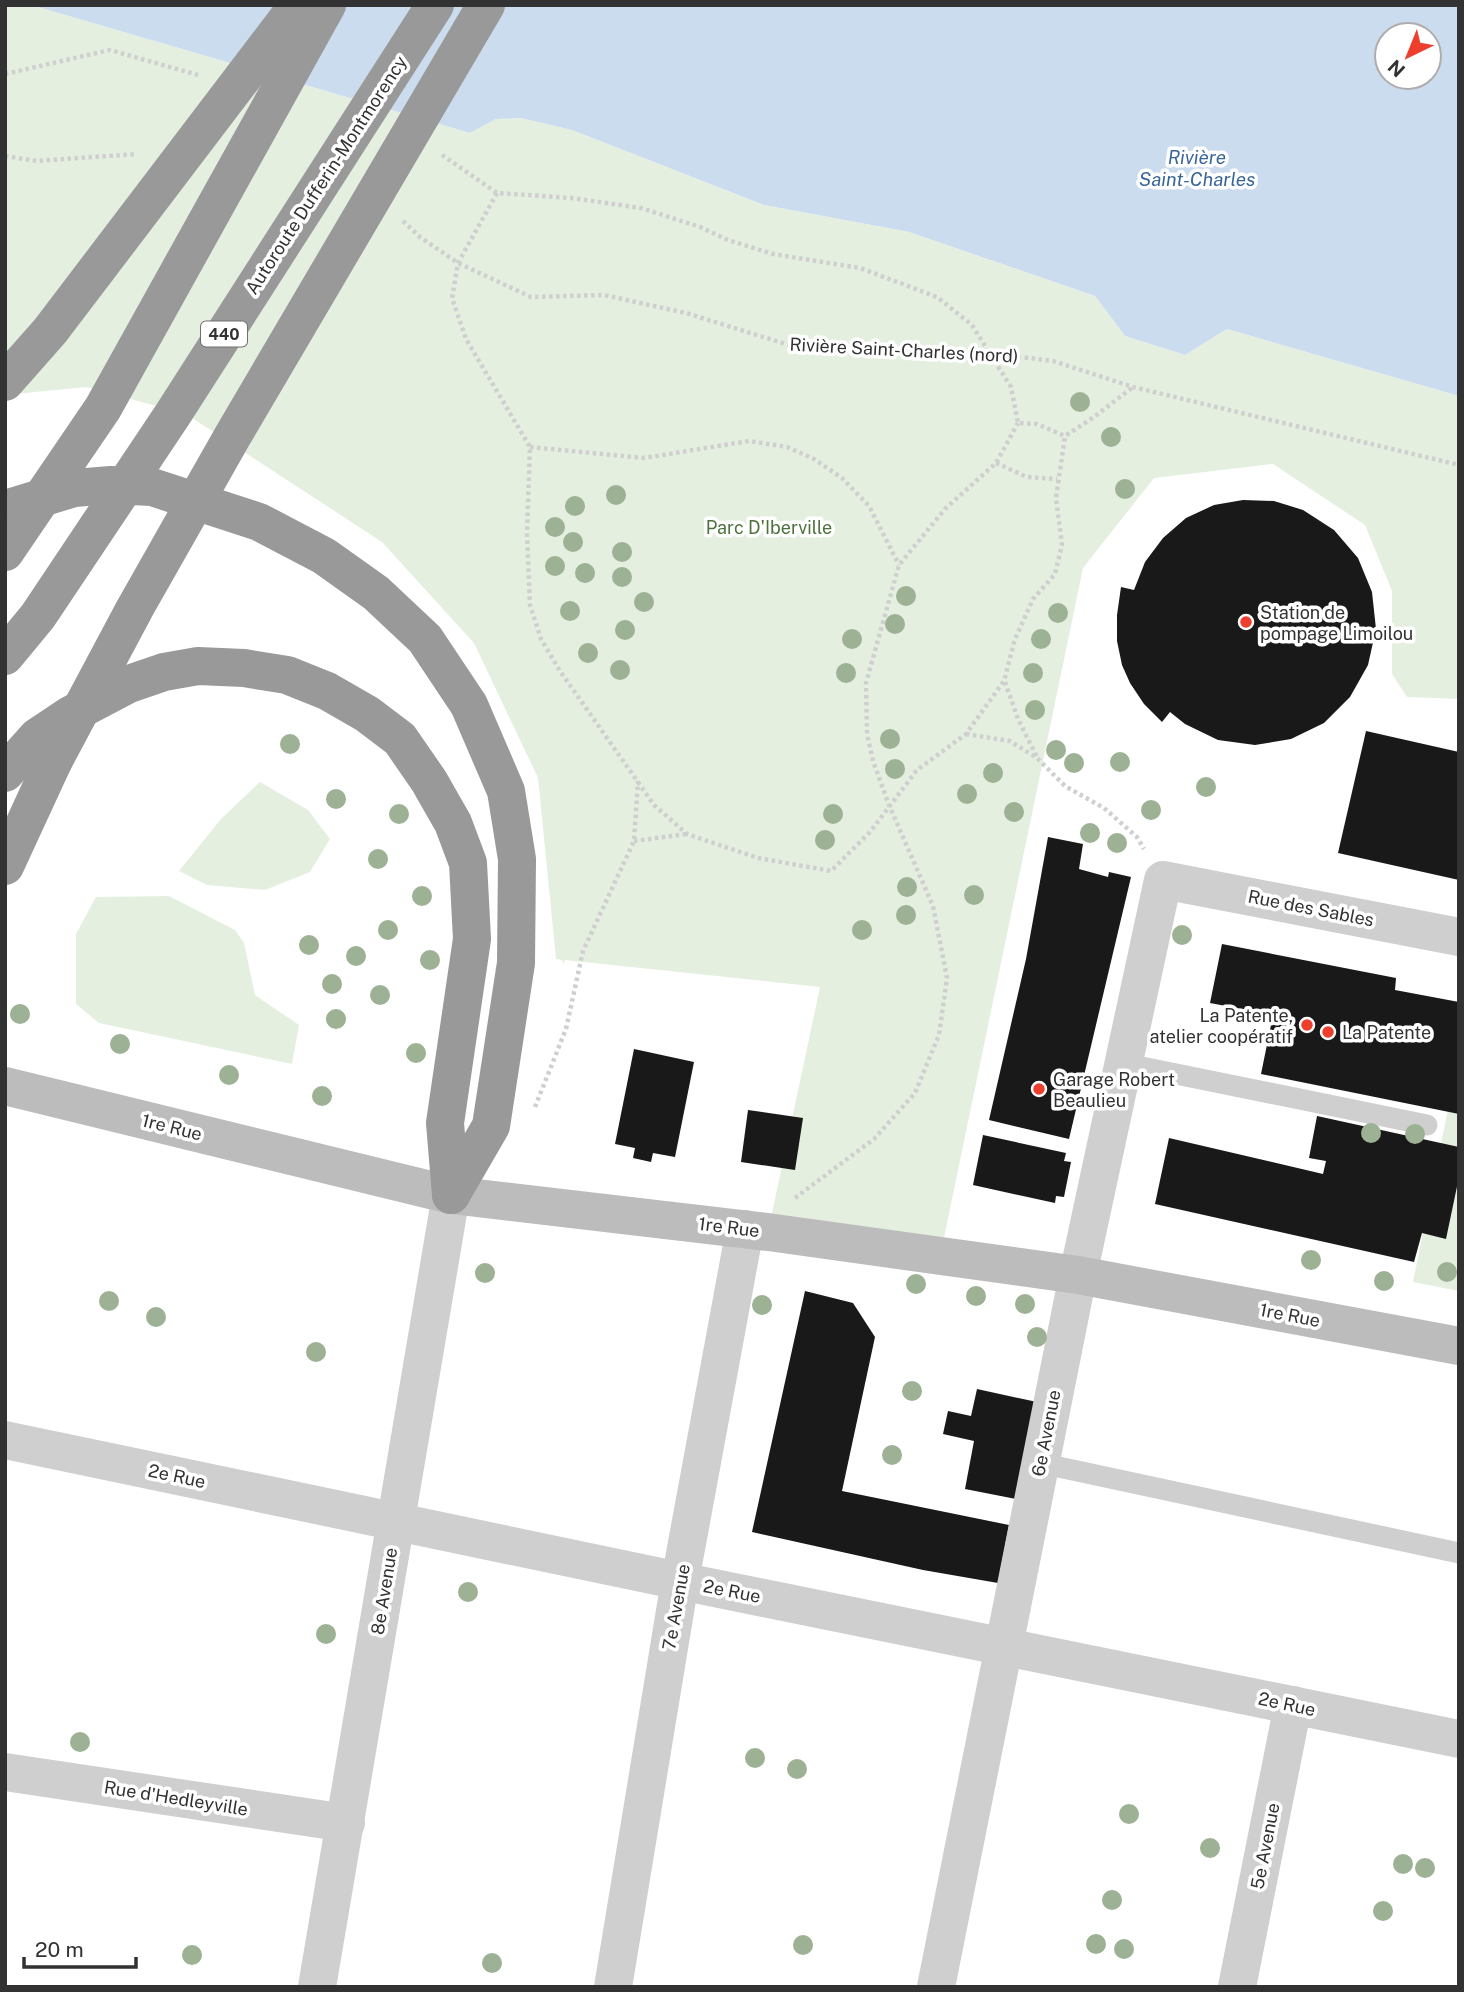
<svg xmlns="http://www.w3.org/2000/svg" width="1464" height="1992" font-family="'Public Sans',sans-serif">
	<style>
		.green { fill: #e5efe0 }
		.water { fill: #ccdcef; fill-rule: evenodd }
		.building { fill: #191919 }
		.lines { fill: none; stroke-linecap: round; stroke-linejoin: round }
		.path { stroke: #cfcfcf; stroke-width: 4.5; stroke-dasharray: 3.5 3.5; stroke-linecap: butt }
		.lane { stroke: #cfcfcf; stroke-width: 21 }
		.street { stroke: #cfcfcf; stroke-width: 38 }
		.secondary { stroke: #bcbcbc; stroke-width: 38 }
		.highway { stroke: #999; stroke-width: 38 }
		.highway-bridge { stroke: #999; stroke-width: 38 }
		.tree { fill: #9db194 }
		.poi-dot { fill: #ee3f2e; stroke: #fff; stroke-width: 2.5 }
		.labels { text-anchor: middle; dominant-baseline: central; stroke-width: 7; stroke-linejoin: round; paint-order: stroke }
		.shield { fill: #fff; stroke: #707070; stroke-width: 2 }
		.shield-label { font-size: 16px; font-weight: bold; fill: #323232 }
		.street-label { font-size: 18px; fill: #323232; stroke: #fff }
		.park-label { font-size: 18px; fill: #4c713c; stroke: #fff }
		.poi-label { font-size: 18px; fill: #323232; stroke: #fff; text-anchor: start }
		.water-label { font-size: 19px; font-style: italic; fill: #3a6599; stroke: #fff }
	</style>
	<rect width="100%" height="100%" fill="#fff"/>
	<g class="green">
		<path d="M5 5H31L470 133 496 119 521 118 572 130 764 205 909 232 1095 296 1125 336 1185 355 1227 329 1459 396V699L1407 697 1392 674V591L1365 525 1273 464 1154 478 1083 568 940 1257 768 1232 820 987 565 960 563 964 562 960 556 959 538 778 474 643 382 542 186 414 86 387 5 395Z"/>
		<path d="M260 782 308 810 330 839 310 872 265 890 207 885 179 871 221 819Z"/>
		<path d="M169 896 235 930 244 943 255 995 299 1025 292 1064 99 1023 76 1004V934L96 897Z"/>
		<path d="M1459 1055V1291L1413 1282Z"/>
	</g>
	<path class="water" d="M31 5H1459V396L1227 329 1185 355 1125 336 1095 296 909 232 764 205 572 130 521 118 496 119 470 133ZM1387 35H1429V77H1387Z"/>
	<g class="building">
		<path d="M1243 500 1274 501 1303 510 1334 530 1358 558 1372 592 1376 629 1368 665 1350 697 1324 723 1291 739 1255 745 1218 740 1185 724 1170 712 1162 722 1144 704 1130 683 1122 665 1117 641V615L1121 587 1134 590 1145 562 1163 538 1186 518 1214 505Z"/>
		<path d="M1366 731 1459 752V880L1338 853Z"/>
		<path d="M1048 837 1083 844 1079 869 1108 877 1109 872 1131 877 1069 1139 989 1120 1026 959Z"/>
		<path d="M1222 944 1396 978 1395 990 1459 1002V1114L1261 1074 1273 1015 1210 1003Z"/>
		<path d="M634 1049 694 1062 675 1157 653 1153 651 1162 633 1158 635 1148 615 1144Z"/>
		<path d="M748 1110 803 1118 795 1170 741 1162Z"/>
		<path d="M1317 1116 1459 1147V1177L1446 1239 1422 1233 1414 1262 1155 1204 1169 1138 1323 1174 1326 1161 1309 1158Z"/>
		<path d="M983 1135 1066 1153 1064 1161 1071 1162 1064 1197 1056 1196 1055 1203 973 1185Z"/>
		<path d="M805 1291 853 1303 875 1337 842 1491 1009 1525 998 1583 923 1570 752 1532Z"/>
		<path d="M977 1389 1037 1402 1016 1499 965 1489 974 1441 943 1434 948 1411 971 1416Z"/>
	</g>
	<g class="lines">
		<g class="path">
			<path d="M5 74 110 50 198 75"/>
			<path d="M442 155 497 193 572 198 641 208 700 227 728 240 773 254 860 268 937 297 972 325 1011 387 1018 423 1037 424 1065 436 1094 417 1133 387"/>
			<path d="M5 156 37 161 136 154"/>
			<path d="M497 193 458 263 452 298 466 339 530 447 527 534 530 605 541 639 560 671 654 805 687 834 758 858 831 871 870 832 917 770 966 734 1004 681 1015 639 1033 599 1055 574 1062 545 1056 498 1065 436"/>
			<path d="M403 221 420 237 458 263 531 297 604 295 686 313 789 345 904 353H989L1053 361 1133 387 1459 465"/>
			<path d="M530 447 644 458 749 441 787 447 814 459 842 478 869 506 899 565"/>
			<path d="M996 463 1027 477 1057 479"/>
			<path d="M1005 682 1018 719 1037 757"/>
			<path d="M966 734 1010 741 1037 758 1065 786 1104 808 1137 837 1144 849"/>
			<path d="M634 841 687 834"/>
			<path d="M535 1107 566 1029 583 951 634 841 638 781"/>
			<path d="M795 1198 874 1139 915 1093 939 1035 947 978 933 906 889 805 873 761 867 734 866 683 899 565 945 509 996 463 1018 423"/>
		</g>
		<g class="lane">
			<path d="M1122 1063 1427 1125"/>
			<path d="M1040 1463 1459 1553"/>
		</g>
		<g class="street">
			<path d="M5 1440 680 1581 1459 1739"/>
			<path d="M5 1772 346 1823"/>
			<path d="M317 1987 451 1195"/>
			<path d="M613 1987 680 1581 745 1229"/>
			<path d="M936 1987 1078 1275 1163 880 1459 937"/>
			<path d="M1237 1987 1293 1705"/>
		</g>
		<path class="secondary" d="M5 1086 451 1195 768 1232 1078 1275 1459 1346"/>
		<g class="highway">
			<path d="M5 509 74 488 111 485 152 487 259 522 324 556 376 593 425 639 469 705 506 791 517 859 516 963 491 1126 451 1195"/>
			<path d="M5 773 37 737 70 715 129 684 164 672 198 666 244 668 287 675 327 691 367 714 400 739 429 781 453 823 468 863 472 939 445 1123 451 1195"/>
			<path d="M5 866 53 762"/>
		</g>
		<g class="highway-bridge">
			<path d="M5 382 50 331 298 5"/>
			<path d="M5 552 103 408 327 5"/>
			<path d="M5 656 38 616 173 414 435 5"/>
			<path d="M53 762 135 608 232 437 486 5"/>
		</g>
	</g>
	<g class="tree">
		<circle cx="1080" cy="402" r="10"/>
		<circle cx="1111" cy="437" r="10"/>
		<circle cx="1125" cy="489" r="10"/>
		<circle cx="616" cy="495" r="10"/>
		<circle cx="575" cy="506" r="10"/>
		<circle cx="555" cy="527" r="10"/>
		<circle cx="573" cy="542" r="10"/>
		<circle cx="622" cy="552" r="10"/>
		<circle cx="555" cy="566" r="10"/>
		<circle cx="585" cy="573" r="10"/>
		<circle cx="622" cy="577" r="10"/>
		<circle cx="906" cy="596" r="10"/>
		<circle cx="644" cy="602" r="10"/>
		<circle cx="570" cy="611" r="10"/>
		<circle cx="1058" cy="613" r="10"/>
		<circle cx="895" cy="624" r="10"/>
		<circle cx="625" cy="630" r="10"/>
		<circle cx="852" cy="639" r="10"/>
		<circle cx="1041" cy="639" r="10"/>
		<circle cx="588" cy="653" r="10"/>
		<circle cx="620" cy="670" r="10"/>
		<circle cx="846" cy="673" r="10"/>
		<circle cx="1033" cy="673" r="10"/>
		<circle cx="1035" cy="710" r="10"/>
		<circle cx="890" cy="739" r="10"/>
		<circle cx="290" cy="744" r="10"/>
		<circle cx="1056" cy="750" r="10"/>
		<circle cx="1120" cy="762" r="10"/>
		<circle cx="1074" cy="763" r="10"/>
		<circle cx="895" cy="769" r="10"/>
		<circle cx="993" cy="773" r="10"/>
		<circle cx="1206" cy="787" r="10"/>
		<circle cx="967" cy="794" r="10"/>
		<circle cx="336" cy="799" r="10"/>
		<circle cx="1151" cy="810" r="10"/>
		<circle cx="1014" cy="812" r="10"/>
		<circle cx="399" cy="814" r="10"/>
		<circle cx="833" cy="814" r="10"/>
		<circle cx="1090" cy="833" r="10"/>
		<circle cx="825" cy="840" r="10"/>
		<circle cx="1117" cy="843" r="10"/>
		<circle cx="378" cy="859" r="10"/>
		<circle cx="907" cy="887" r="10"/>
		<circle cx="974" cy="895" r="10"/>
		<circle cx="422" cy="896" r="10"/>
		<circle cx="906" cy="915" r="10"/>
		<circle cx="388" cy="930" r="10"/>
		<circle cx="862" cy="930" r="10"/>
		<circle cx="1182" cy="935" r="10"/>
		<circle cx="309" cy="945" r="10"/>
		<circle cx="356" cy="956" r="10"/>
		<circle cx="430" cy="960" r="10"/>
		<circle cx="332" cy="984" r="10"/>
		<circle cx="380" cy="995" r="10"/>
		<circle cx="20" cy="1014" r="10"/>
		<circle cx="336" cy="1019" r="10"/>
		<circle cx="120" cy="1044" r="10"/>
		<circle cx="416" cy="1053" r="10"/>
		<circle cx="229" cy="1075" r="10"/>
		<circle cx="322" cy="1096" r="10"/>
		<circle cx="1371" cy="1133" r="10"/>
		<circle cx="1415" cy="1134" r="10"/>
		<circle cx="1311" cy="1260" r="10"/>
		<circle cx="1447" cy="1272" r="10"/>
		<circle cx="485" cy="1273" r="10"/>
		<circle cx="1384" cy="1281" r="10"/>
		<circle cx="916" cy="1284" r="10"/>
		<circle cx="976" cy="1296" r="10"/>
		<circle cx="109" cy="1301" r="10"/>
		<circle cx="1025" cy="1304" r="10"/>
		<circle cx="762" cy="1305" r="10"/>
		<circle cx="156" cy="1317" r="10"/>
		<circle cx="1037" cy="1337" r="10"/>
		<circle cx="316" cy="1352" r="10"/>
		<circle cx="912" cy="1391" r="10"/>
		<circle cx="892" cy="1455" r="10"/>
		<circle cx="468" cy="1592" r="10"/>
		<circle cx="326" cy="1634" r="10"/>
		<circle cx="80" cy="1742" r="10"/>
		<circle cx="755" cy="1758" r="10"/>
		<circle cx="797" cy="1769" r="10"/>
		<circle cx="1129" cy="1814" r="10"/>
		<circle cx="1210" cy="1848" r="10"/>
		<circle cx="1403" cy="1864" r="10"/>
		<circle cx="1425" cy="1868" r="10"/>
		<circle cx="1112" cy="1900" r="10"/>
		<circle cx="1383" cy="1911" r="10"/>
		<circle cx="1096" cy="1944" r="10"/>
		<circle cx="803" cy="1945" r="10"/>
		<circle cx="1124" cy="1949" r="10"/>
		<circle cx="192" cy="1955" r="10"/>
		<circle cx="492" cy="1963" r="10"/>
	</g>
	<g class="poi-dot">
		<circle cx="1246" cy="622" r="7"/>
		<circle cx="1307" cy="1025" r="7"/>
		<circle cx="1328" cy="1032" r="7"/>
		<circle cx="1039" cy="1089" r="7"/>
	</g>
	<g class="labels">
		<rect class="shield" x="201" y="321.5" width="46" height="25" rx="5"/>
		<g class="shield-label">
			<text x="224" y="334">440</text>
		</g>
		<g class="street-label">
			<text transform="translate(326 175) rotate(-57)">Autoroute Dufferin-Montmorency</text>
			<text transform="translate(904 350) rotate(3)">Rivière Saint-Charles (nord)</text>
			<text transform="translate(1311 908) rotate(11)">Rue des Sables</text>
			<text transform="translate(172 1127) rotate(14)">1re Rue</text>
			<text transform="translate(729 1227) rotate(7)">1re Rue</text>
			<text transform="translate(1290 1315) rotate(11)">1re Rue</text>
			<text transform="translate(1046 1433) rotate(-79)">6e Avenue</text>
			<text transform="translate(177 1476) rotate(12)">2e Rue</text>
			<text transform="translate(384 1591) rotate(-81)">8e Avenue</text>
			<text transform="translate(732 1591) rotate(11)">2e Rue</text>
			<text transform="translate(676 1607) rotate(-80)">7e Avenue</text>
			<text transform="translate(1287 1704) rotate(12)">2e Rue</text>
			<text transform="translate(176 1798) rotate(9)">Rue d'Hedleyville</text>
			<text transform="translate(1265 1846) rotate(-79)">5e Avenue</text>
		</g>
		<g class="park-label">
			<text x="769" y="527">Parc D'Iberville</text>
		</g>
		<g class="poi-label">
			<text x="1260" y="612">Station de<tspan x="1260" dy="21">pompage Limoilou</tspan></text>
			<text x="1293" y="1015" text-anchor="end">La Patente,<tspan x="1293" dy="21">atelier coopératif</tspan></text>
			<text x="1342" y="1032">La Patente</text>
			<text x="1053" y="1079">Garage Robert<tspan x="1053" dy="21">Beaulieu</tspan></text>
		</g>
		<g class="water-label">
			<text x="1197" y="157">Rivière<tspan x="1197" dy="22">Saint-Charles</tspan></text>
		</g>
	</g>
	<rect width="1464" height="1992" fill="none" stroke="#323232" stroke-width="14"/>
	<g transform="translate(1408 56) rotate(223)"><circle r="33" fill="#ffffff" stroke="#adadad" stroke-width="2"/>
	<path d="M0-5L12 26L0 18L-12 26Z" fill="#ee3f2e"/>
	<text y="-10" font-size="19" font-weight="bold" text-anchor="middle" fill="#323232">N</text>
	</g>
	<path d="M24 1957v10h112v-10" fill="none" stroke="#323232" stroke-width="3.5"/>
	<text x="35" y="1957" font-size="21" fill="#323232" stroke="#ffffff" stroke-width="5" paint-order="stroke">20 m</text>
</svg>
